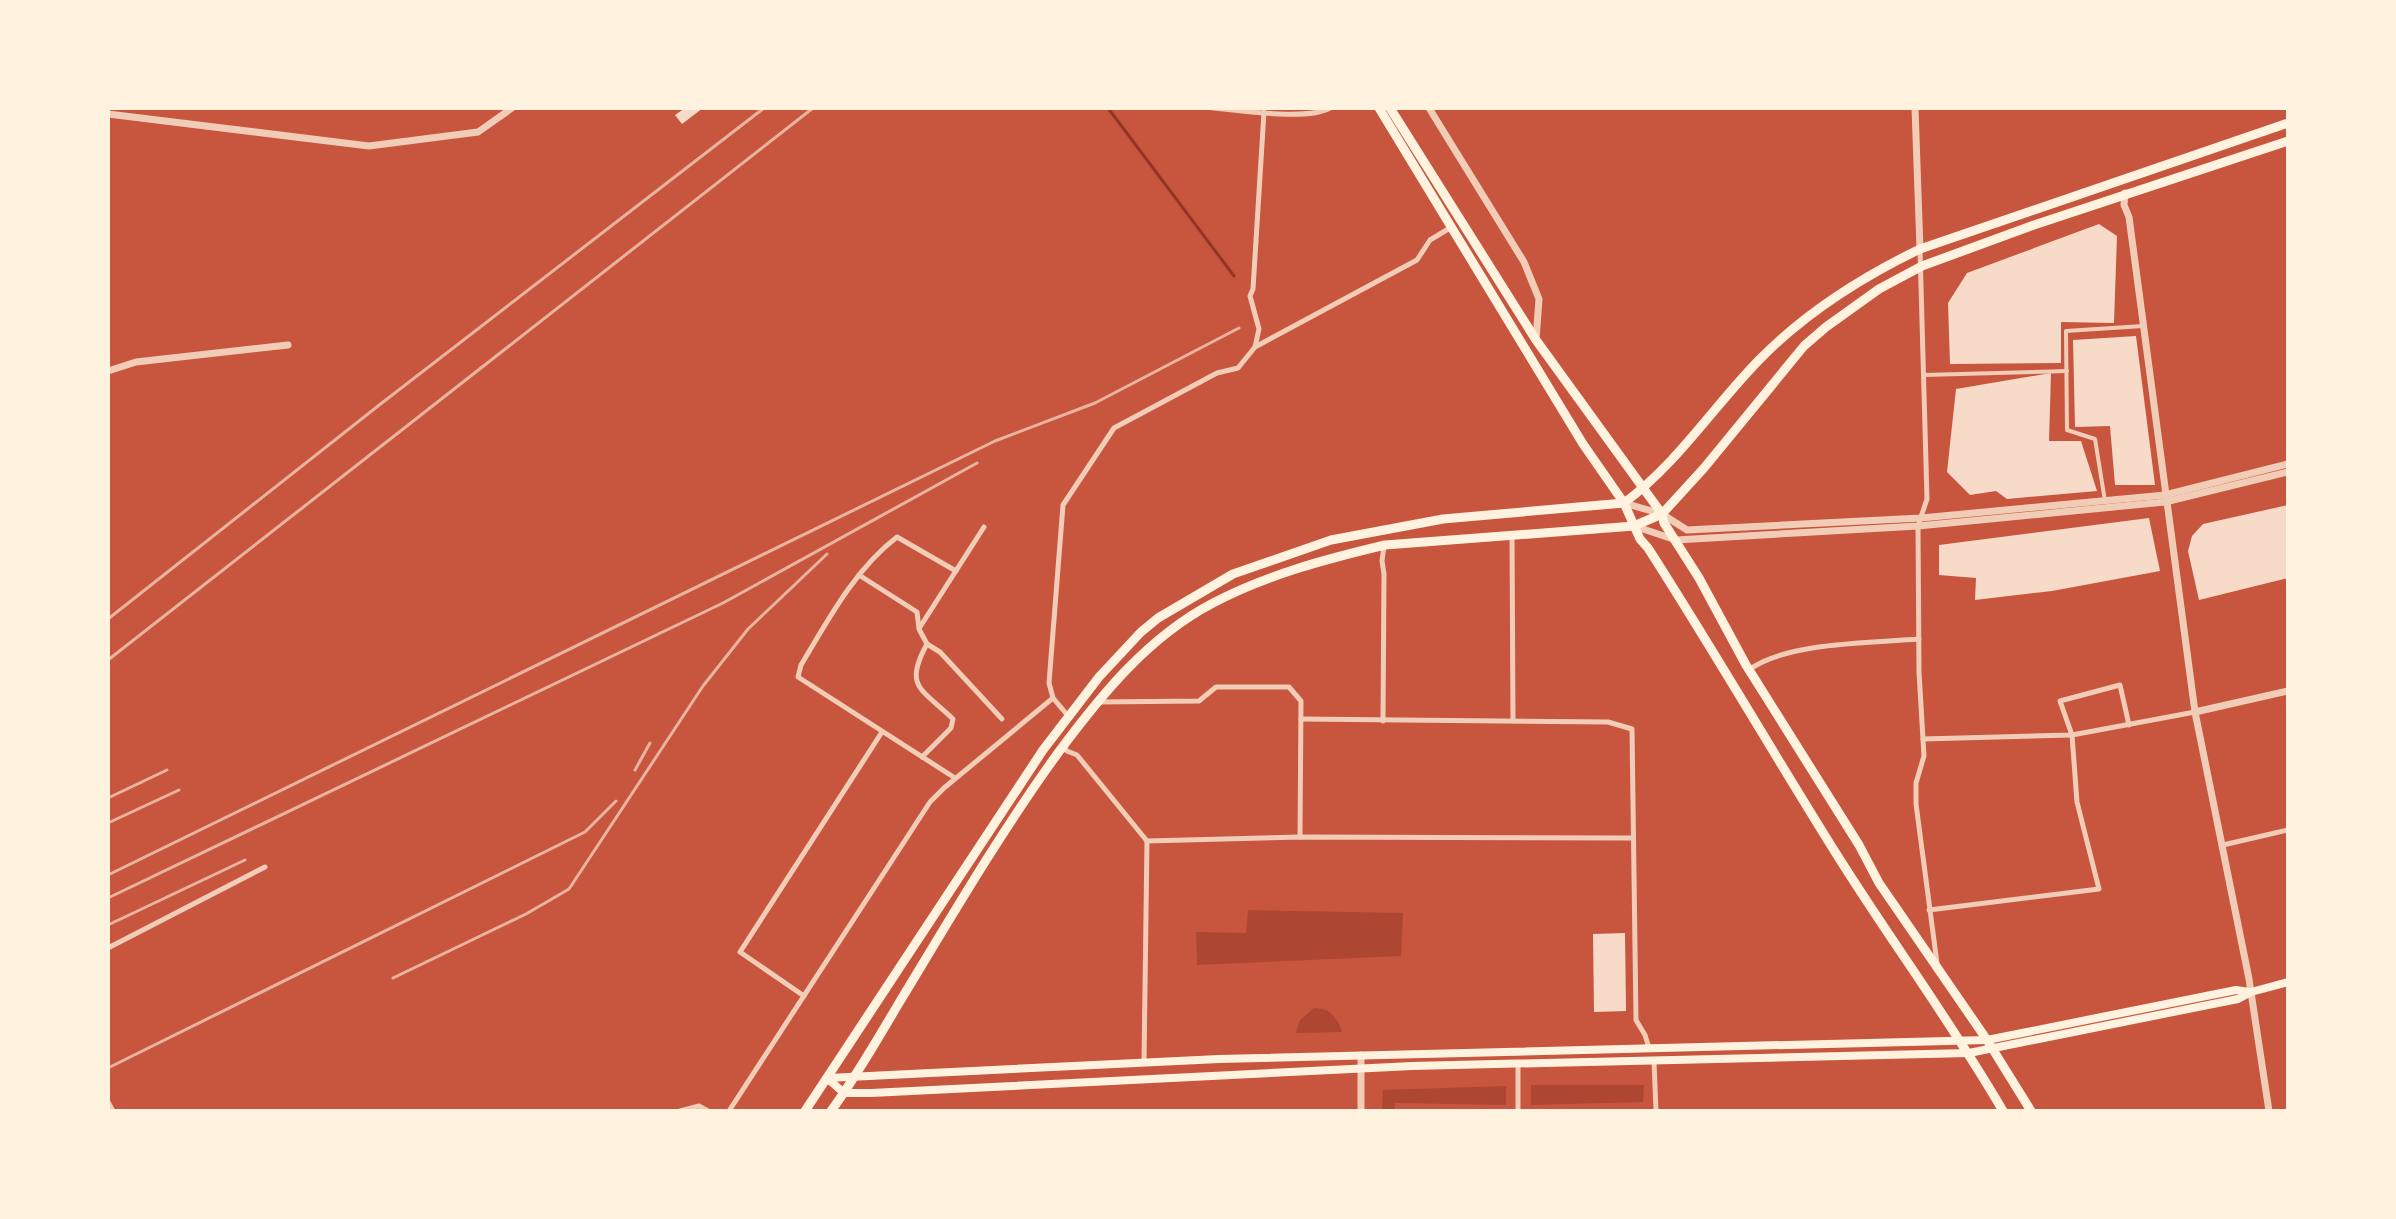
<svg xmlns="http://www.w3.org/2000/svg" width="2396" height="1219" font-family="'Fira Sans Condensed',sans-serif">
	<style>
		.green { fill: #ae4732 }
		.lines { fill: none; stroke-linecap: round; stroke-linejoin: round }
		.stream { stroke: #8f3625; stroke-width: 3 }
		.building { fill: #f7dbc8 }
		.pedestrian { stroke: #f1ccb7; stroke-width: 4 }
		.minor { stroke: #f1ccb7; stroke-width: 5 }
		.tertiary { stroke: #f1ccb7; stroke-width: 7 }
		.secondary { stroke: #fff3e0; stroke-width: 8 }
		.primary { stroke: #fff3e0; stroke-width: 9 }
		.rail { stroke: #e9b49f; stroke-width: 3 }
	</style>
	<rect width="100%" height="100%" fill="#c8553d"/>
	<g class="green">
		<path d="M1248 910 1403 913 1401 956 1197 965 1196 932 1246 933Z"/>
		<path d="M1314 1008C1330 1008 1337 1017 1342 1032L1296 1033 1300 1020Z"/>
		<path d="M1531 1085H1644L1643 1102 1531 1105Z"/>
		<path d="M1506 1086V1105L1395 1103 1394 1111H1382L1383 1090Z"/>
	</g>
	<g class="lines">
		<path class="stream" d="M1108 108 1234 276"/>
	</g>
	<g class="building">
		<path d="M685 108H703L682 124 675 115Z"/>
		<path d="M2099 224 2117 236 2114 323 2061 322V363L1950 364 1948 303 1967 273Z"/>
		<path d="M2136 336 2155 485H2115L2110 426 2075 427 2073 340Z"/>
		<path d="M2051 373 2049 441H2081L2097 491 2007 499 1996 491 1970 495 1947 472 1956 389Z"/>
		<path d="M2288 505V578L2199 600 2188 551 2192 536 2203 524Z"/>
		<path d="M2149 518 2160 571 2052 591 1975 600 1976 578 1939 575V545Z"/>
		<path d="M1625 933 1626 1011 1594 1012 1593 934Z"/>
	</g>
	<g class="lines">
		<g class="pedestrian">
			<path d="M1924 375 2067 371"/>
			<path d="M2105 501 2095 439 2067 430 2066 331 2143 326"/>
		</g>
		<g class="minor">
			<path d="M1213 108C1240 110 1307 121 1330 108"/>
			<path d="M1920 250 1927 499 1918 526 1919 672 1924 756 1916 783V804L1937 963"/>
			<path d="M1255 347 1259 329 1250 296 1253 289 1264 112"/>
			<path d="M1512 535 1513 721"/>
			<path d="M859 575 917 612 919 629 927 644 940 652 1002 719"/>
			<path d="M920 627 984 527"/>
			<path d="M1750 669C1789 642 1871 643 1919 639"/>
			<path d="M1053 698 1049 683 1063 505 1114 428 1217 373 1238 368 1255 347 1417 260 1430 240 1450 228"/>
			<path d="M1098 702 1199 701 1216 687H1289L1301 701 1300 837"/>
			<path d="M1301 719 1608 722 1632 729 1636 1020 1645 1035 1649 1048"/>
			<path d="M1383 721 1384 574 1382 561 1384 546"/>
			<path d="M1923 739 2072 735 2195 712"/>
			<path d="M1064 747 1067 751 1077 755 1147 841"/>
			<path d="M922 757 951 728 953 719C922 689 903 687 927 644"/>
			<path d="M955 778 798 677 801 665C828 620 855 569 897 537L956 571"/>
			<path d="M1147 841 1300 837 1632 838"/>
			<path d="M2223 845 2288 830"/>
			<path d="M1929 910 2099 889 2077 802 2072 735 2060 701 2120 685 2129 725"/>
			<path d="M108 948 265 867"/>
			<path d="M804 996 740 952 882 732"/>
			<path d="M1654 1061 1656 1111"/>
			<path d="M1144 1062 1147 841"/>
			<path d="M1518 1064V1111"/>
			<path d="M108 1102 113 1111"/>
			<path d="M680 1111 699 1106 708 1111"/>
			<path d="M729 1111 930 802 944 788 1053 698 1069 717"/>
		</g>
		<g class="tertiary">
			<path d="M1429 108 1524 262 1539 299 1536 340"/>
			<path d="M1915 108 1920 249"/>
			<path d="M108 114 369 146 478 132 512 108"/>
			<path d="M2125 193 2124 205 2129 217 2195 712 2249 979 2269 1111"/>
			<path d="M108 371 136 362 288 345"/>
			<path d="M1624 503 1662 514 1687 530 1921 518 2165 495 2288 464"/>
			<path d="M1634 526 1676 540 1918 526 2165 502 2288 472"/>
			<path d="M2195 712 2288 691"/>
			<path d="M1361 1111V1055"/>
		</g>
		<g class="secondary">
			<path d="M827 1078 844 1093H871L1412 1066 1969 1053 2238 999 2251 992 2288 982"/>
			<path d="M828 1078 1219 1059 1987 1040 2236 990 2249 992"/>
		</g>
		<g class="primary">
			<path d="M1379 108 1583 444 1624 503 1640 539 1648 548C1713 649 1773 753 1837 855 1891 941 1952 1023 2003 1111"/>
			<path d="M1390 108 1536 340 1662 514 1664 523 1699 578 1746 665 1859 845 1879 883 1987 1040 2031 1111"/>
			<path d="M1624 503C1678 463 1713 407 1759 360 1805 313 1862 277 1920 249L2288 123"/>
			<path d="M805 1111 1043 750 1099 677 1141 632 1158 618 1233 574 1331 540 1443 519 1624 503"/>
			<path d="M831 1111C856 1077 877 1040 899 1003 950 919 1000 833 1058 753 1101 695 1148 637 1213 603 1266 575 1326 559 1385 545L1634 526 1662 514 1704 468 1804 346 1826 327 1879 289 1922 266 2034 225 2288 141"/>
		</g>
		<g class="rail">
			<path d="M108 619 378 406 764 108"/>
			<path d="M108 660 813 108"/>
			<path d="M635 770 650 743"/>
			<path d="M108 798 167 770"/>
			<path d="M108 823 179 790"/>
			<path d="M108 875 995 441 1095 403 1239 328"/>
			<path d="M108 898 723 603 977 463"/>
			<path d="M108 925 245 860"/>
			<path d="M393 978 526 914 569 889 703 686 748 629 827 554"/>
			<path d="M108 1068 585 832 616 801"/>
		</g>
	</g>
	<rect width="2396" height="1219" fill="none" stroke="#fff3e0" stroke-width="220"/>
</svg>
